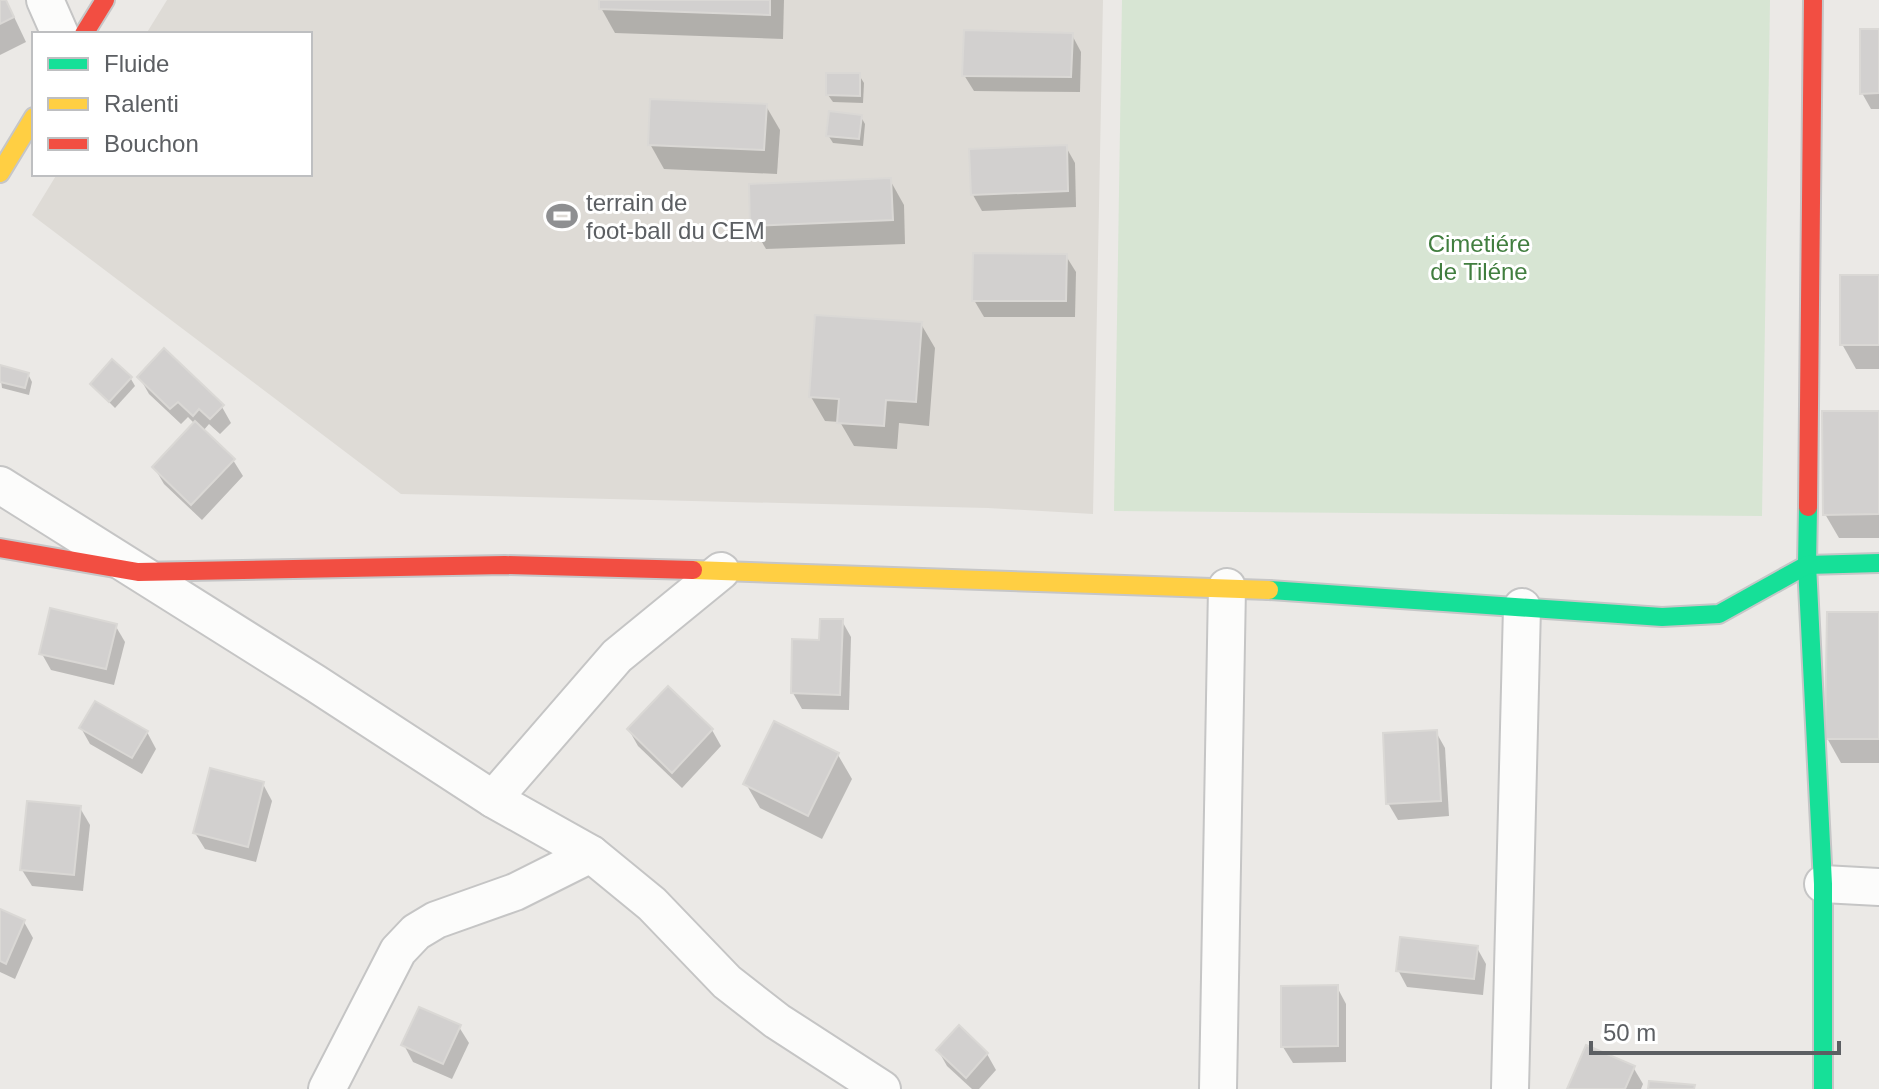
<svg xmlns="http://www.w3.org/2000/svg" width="1879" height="1089" font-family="Arial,sans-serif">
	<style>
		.education { fill: #dedbd6 }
		.green { fill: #d7e5d3 }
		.shadow { fill: #0003 }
		.building { fill: #d2d0cf; stroke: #dad8d5; stroke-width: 2 }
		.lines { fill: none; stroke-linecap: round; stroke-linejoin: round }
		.street-casing { stroke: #c5c5c5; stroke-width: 40 }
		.fast-casing { stroke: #c6c6c7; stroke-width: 22 }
		.slow-casing { stroke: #c6c6c7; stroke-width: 22 }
		.jam-casing { stroke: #c6c6c7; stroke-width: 22 }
		.street { stroke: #fcfcfb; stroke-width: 36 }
		.fast { stroke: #16e098; stroke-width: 18 }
		.slow { stroke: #ffcf43; stroke-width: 18 }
		.jam { stroke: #f24e42; stroke-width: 18 }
		.labels { text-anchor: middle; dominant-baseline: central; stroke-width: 6; stroke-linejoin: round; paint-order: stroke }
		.poi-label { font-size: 24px; fill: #5c5f63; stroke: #fff; text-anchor: start }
		.park-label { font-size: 24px; fill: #417e3f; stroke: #fff }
	</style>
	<rect width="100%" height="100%" fill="#ebe9e6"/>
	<path class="education" d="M167 0H1103L1093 514 988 508 401 494 32 215 57 174H310V34H146Z"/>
	<path class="green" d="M1122 0H1770L1762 516 1114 511Z"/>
	<g class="shadow">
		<path d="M0 0H6L26 42 0 55Z"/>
		<path d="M601 0H784L783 39 615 33 601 8Z"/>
		<path d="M1879 31V109H1871L1862 93Z"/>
		<path d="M1072 35 1081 52 1080 92 974 91 964 75Z"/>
		<path d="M859 75 864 83 863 103 833 102 828 95Z"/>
		<path d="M766 106 780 130 777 174 664 169 650 144Z"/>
		<path d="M861 117 865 124 863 146 833 143 828 135Z"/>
		<path d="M1066 147 1075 163 1076 207 982 211 973 195Z"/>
		<path d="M890 180 904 205 905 244 766 249 752 225Z"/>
		<path d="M1066 256 1076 272 1075 317H984L974 300Z"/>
		<path d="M1879 277V369H1856L1842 344Z"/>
		<path d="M921 324 935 348 929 426 899 423 897 449 854 446 840 422 825 421 811 397Z"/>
		<path d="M0 372 28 374 32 382 29 395 2 388Z"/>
		<path d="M140 378 222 407 231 423 220 434 209 424 203 431 233 460 243 476 202 520 164 484 154 467 195 424 188 417 181 424 149 394Z"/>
		<path d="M131 379 135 386 115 408 92 385Z"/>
		<path d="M1879 413V538H1839L1825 514Z"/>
		<path d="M1879 614V763H1841L1827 738Z"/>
		<path d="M842 621 851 637 849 710 802 709 793 693 821 642Z"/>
		<path d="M115 625 125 642 114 685 51 670 42 654Z"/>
		<path d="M81 728 147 732 156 749 142 774 90 744Z"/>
		<path d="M629 730H712L721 746 682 788 638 746Z"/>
		<path d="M1436 732 1445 748 1449 816 1398 820 1388 803Z"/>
		<path d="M838 755 852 779 822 839 760 808 746 784Z"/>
		<path d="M263 784 272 801 256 862 205 849 195 833Z"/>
		<path d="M80 808 90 825 83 891 32 886 22 870Z"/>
		<path d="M0 911 24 922 33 938 15 979 0 972Z"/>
		<path d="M1477 948 1486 964 1483 995 1407 987 1398 970Z"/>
		<path d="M1337 987 1346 1004V1062L1293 1063 1283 1047Z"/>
		<path d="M459 1027 469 1043 452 1079 413 1062 404 1045Z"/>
		<path d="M938 1050 987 1054 996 1070 979 1089H972L947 1066Z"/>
		<path d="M1633 1067 1643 1084 1641 1089H1569Z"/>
	</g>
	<g class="building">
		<path d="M0 0H6L14 17 0 24Z"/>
		<path d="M599 0H770V15L599 9Z"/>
		<path d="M1860 29H1879V93L1860 94Z"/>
		<path d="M964 30 1073 33 1071 77 962 76Z"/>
		<path d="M826 73H860V96L826 95Z"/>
		<path d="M650 99 767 104 764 150 648 145Z"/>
		<path d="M829 111 862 115 859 139 826 136Z"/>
		<path d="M1067 145 1068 191 971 195 969 149Z"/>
		<path d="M891 178 893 220 750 226 749 184Z"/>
		<path d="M973 253 1067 254 1066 301H972Z"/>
		<rect x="1840" y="275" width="39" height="70"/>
		<path d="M815 315 922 322 916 402 886 400 884 426 837 423 839 399 809 397Z"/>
		<path d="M164 348 224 405 210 419 199 409 193 416 178 402 170 409 137 377Z"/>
		<path d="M112 359 132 377 109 402 90 384Z"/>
		<path d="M0 365 29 373 25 388 0 382Z"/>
		<path d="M1822 411H1879V514L1823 515Z"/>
		<path d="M195 421 235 459 191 505 152 467Z"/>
		<path d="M50 608 117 624 106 669 39 654Z"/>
		<path d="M1827 612H1879V739H1825Z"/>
		<path d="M820 619H843L840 695 791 693 792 639 819 640Z"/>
		<path d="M668 686 713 729 672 773 627 729Z"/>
		<path d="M95 701 148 731 132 758 79 728Z"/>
		<path d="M774 721 839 753 808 816 743 784Z"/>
		<path d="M1437 730 1441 801 1386 804 1383 733Z"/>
		<path d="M210 768 264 782 248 847 193 833Z"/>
		<path d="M27 801 81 806 74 875 20 870Z"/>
		<path d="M0 909 25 920 6 964 0 961Z"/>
		<path d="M1400 937 1478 946 1474 979 1396 971Z"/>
		<path d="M1338 985V1046L1281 1047V986Z"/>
		<path d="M419 1007 461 1025 443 1064 401 1045Z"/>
		<path d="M959 1025 988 1053 966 1078 936 1050Z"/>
		<path d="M1586 1045 1635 1066 1625 1089H1567Z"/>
		<path d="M1649 1081 1695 1085 1694 1089H1648Z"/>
	</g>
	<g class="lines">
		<defs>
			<g id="street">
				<path d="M45 0 60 34"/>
				<path d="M0 485 315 683 493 799 591 854 652 904 727 982 777 1021 882 1089"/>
				<path d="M493 799 617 656 721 571"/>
				<path d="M1823 884 1879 887"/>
				<path d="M327 1089 398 951 416 932 436 920 515 892 591 854"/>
				<path d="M1218 1089 1227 587"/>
				<path d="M1510 1089 1522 607"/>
			</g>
			<g id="fast">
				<path d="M1808 507 1807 565 1823 884V1089"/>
				<path d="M1269 590 1662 617 1719 614 1807 565 1879 563"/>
			</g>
			<g id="slow">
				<path d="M0 173 34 117"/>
				<path d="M693 570 1269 590"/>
			</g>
			<g id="jam">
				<path d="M84 34 105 0"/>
				<path d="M1808 507 1813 0"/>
				<path d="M0 548 138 572 505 565 693 570"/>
			</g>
		</defs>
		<use href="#street" class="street-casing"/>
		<use href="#fast" class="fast-casing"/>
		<use href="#slow" class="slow-casing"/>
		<use href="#jam" class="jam-casing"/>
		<use href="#street" class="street"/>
		<use href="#fast" class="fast"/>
		<use href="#slow" class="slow"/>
		<use href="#jam" class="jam"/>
	</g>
	<defs>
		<symbol id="stadium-bare" viewBox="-9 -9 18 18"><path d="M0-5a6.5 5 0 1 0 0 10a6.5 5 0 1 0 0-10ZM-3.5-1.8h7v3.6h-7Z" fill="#8e8f91" stroke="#fff" stroke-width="2.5" paint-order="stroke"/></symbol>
	</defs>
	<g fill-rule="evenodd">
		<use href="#stadium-bare" x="540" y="194" width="44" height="44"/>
	</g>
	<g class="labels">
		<g class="poi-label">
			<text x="586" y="202">terrain de<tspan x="586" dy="28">foot-ball du CEM</tspan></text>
		</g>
		<g class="park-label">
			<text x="1479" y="243">Cimetiére<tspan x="1479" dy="28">de Tiléne</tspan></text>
		</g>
	</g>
	<rect x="32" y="32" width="280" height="144" fill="#ffffff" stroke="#bebfc1" stroke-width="2"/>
	<rect x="48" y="58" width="40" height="12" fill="#16e098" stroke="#bebfc1" stroke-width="2"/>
	<text x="104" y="72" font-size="24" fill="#5c5f63">Fluide</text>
	<rect x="48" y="98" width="40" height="12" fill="#ffcf43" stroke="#bebfc1" stroke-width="2"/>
	<text x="104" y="112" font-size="24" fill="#5c5f63">Ralenti</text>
	<rect x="48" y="138" width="40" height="12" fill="#f24e42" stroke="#bebfc1" stroke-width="2"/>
	<text x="104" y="152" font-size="24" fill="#5c5f63">Bouchon</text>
	<path d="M1591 1041v12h248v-12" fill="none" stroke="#5c5f63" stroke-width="4"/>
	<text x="1603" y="1041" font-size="24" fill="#5c5f63" stroke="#ffffff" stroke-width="6" paint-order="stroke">50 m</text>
</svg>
